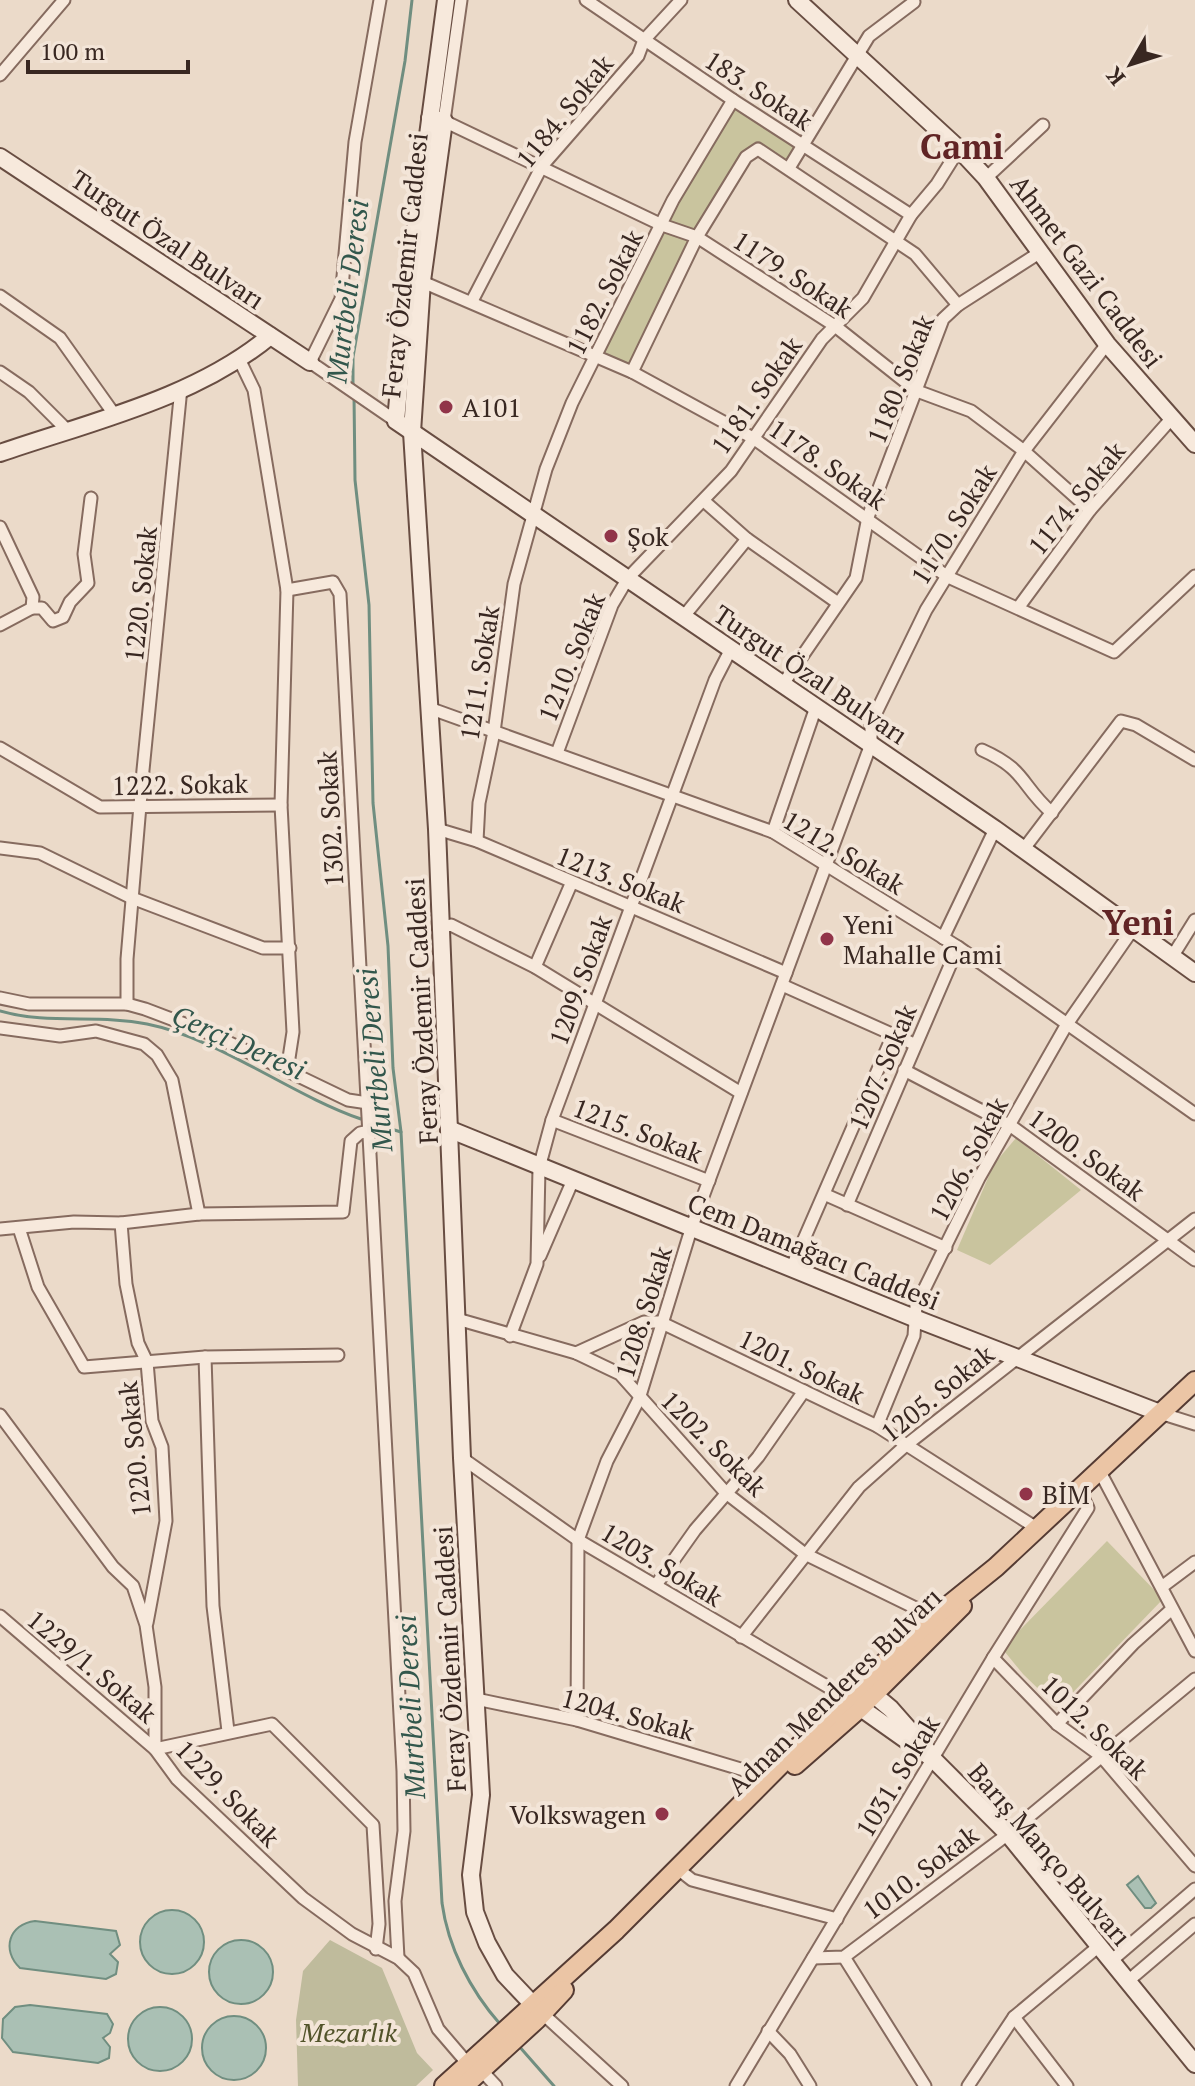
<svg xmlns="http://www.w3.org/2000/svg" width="1195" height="2086" font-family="'PT Serif',serif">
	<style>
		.green { fill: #c9c49e }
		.cemetery { fill: #bfbb9c }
		.water { fill: #aac0b4; stroke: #708e80; stroke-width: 2 }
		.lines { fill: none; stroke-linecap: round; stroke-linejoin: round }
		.stream { stroke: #708e80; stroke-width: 3 }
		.street-casing { stroke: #866b5f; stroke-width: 15 }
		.secondary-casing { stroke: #684d42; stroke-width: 20 }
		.primary-casing { stroke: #553b33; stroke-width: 22 }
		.street { stroke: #f7e9dc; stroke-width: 11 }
		.secondary { stroke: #f7e9dc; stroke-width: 16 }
		.primary { stroke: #ebc5a5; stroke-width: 18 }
		.poi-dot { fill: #913449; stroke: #f3e5d8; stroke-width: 3 }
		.labels { text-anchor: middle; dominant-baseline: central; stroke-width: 8; stroke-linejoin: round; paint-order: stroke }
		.street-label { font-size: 26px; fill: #382721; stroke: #f3e5d8 }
		.poi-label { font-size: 26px; fill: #382721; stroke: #f3e5d8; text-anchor: start }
		.park-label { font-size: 26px; font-style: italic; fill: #52532a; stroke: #f3e5d8 }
		.water-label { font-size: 28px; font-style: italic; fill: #32574c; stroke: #f3e5d8 }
		.district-label { font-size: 34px; font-weight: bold; fill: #612425; stroke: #f3e5d8 }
	</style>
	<rect width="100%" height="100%" fill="#ebdac9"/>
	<g class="green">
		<path d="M733 100 804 145 789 168 758 149 697 237 632 372 596 355 662 226Z"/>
		<path d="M1016 1138 1081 1190 990 1265 957 1250 994 1164Z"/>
		<path d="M1107 1541 1163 1599 1058 1708 1023 1674 1005 1652 1015 1635Z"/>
	</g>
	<path class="cemetery" d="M330 1940 382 1968 417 2053 433 2070 416 2086H298L296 2020 303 1971Z"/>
	<g class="water">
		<path d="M1138 1876 1156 1903 1151 1908H1145L1127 1885Z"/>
		<circle cx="172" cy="1942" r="32"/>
		<path d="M35 1921 116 1931 120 1945 110 1954 118 1962 116 1974 106 1979 20 1968C1 1950 9 1924 35 1921Z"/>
		<circle cx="241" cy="1972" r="32"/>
		<path d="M30 2005 107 2014 113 2024 110 2033 103 2038 110 2047 109 2058 98 2063 13 2052 2 2038 3 2019 15 2007Z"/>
		<circle cx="160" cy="2039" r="32"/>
		<circle cx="234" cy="2048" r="32"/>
	</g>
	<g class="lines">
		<g class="stream">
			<path d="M353 387V357L405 61 412 0"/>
			<path d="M354 395 355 480 369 605 373 803 388 946 393 1068 401 1132 442 1903C448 1947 470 1990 500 2024"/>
			<path d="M0 1011C48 1025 99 1014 147 1024 218 1038 291 1095 361 1119"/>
			<path d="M378 1125 401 1132"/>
			<path d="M518 2045 554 2086"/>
		</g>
		<defs>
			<g id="street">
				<path d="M380 0 355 142 341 299 310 362 396 421"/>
				<path d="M461 0 444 121 662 225 697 237 835 326 917 391 971 411 1024 451 1090 510"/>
				<path d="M586 0 733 100 911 215"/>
				<path d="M0 75 64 0"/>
				<path d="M789 168 869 36 914 2"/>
				<path d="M986 178 1043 125"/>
				<path d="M418 280 632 372 753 438 948 577 1114 652 1195 576"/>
				<path d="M0 296 60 338 114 414"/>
				<path d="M472 301 542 166 638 56 644 40 681 0"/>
				<path d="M240 361 254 390 287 590 281 805 293 1032 287 1071"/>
				<path d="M0 372 29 392 67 430"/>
				<path d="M632 372 697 237 746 157 758 149 915 254 958 305"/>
				<path d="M704 501 747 539 838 603"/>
				<path d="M0 527 33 597 32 608 0 625"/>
				<path d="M287 590 333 582 340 594 403 1771 404 1831 395 1901 398 1958"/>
				<path d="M32 608H42L53 621 63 617 70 602 88 583 84 554 91 498"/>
				<path d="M1018 608 1090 510 1172 418"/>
				<path d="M684 616 747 539"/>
				<path d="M783 684 856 578 868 517 943 319 958 305 1039 253"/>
				<path d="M429 708 773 832 958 947 1195 1114"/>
				<path d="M0 748 100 807 281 805"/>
				<path d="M982 750C1027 770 1020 785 1052 813"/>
				<path d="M557 753 612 605 628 578 731 471 822 339 863 298 911 215 937 184 959 149"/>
				<path d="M437 829 477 841 786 973"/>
				<path d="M773 832 816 707"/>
				<path d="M477 841 479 803 494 732 514 584 546 469 572 403 673 200 733 100"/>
				<path d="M0 848 40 853 132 898 263 948H290"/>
				<path d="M1023 850 1121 721 1136 725 1195 760"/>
				<path d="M439 928 451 925 535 967 741 1093"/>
				<path d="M943 938 995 829"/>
				<path d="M1172 957 1195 920"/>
				<path d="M535 967 571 884"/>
				<path d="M782 985 914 1044"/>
				<path d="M0 998 29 1004H127L145 1009 211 1034 348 1100 368 1103"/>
				<path d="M127 1004V959L143 770 181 388"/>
				<path d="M0 1028 60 1036 96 1031 144 1044 157 1055 172 1080 199 1214"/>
				<path d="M904 1070 1011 1126 1195 1260"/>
				<path d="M552 1120 709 1181"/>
				<path d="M826 1195 946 1248"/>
				<path d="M847 1205 958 947"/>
				<path d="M121 1223 126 1284 138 1343 147 1362 152 1421 162 1447 166 1521 147 1623"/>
				<path d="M19 1228 38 1287 84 1367 205 1357 338 1355"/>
				<path d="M0 1229 74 1222 121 1223 199 1214 343 1212 351 1141 360 1133 370 1131"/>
				<path d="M540 1256 573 1180"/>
				<path d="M791 1269 893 1035"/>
				<path d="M457 1319 576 1353 620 1374 726 1493 805 1554 934 1617"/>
				<path d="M510 1336 537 1264 539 1168 552 1120 715 680 731 649"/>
				<path d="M576 1353 644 1322H660L877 1426 1038 1529"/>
				<path d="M205 1357 213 1606 228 1731"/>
				<path d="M1160 1413 1195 1424"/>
				<path d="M0 1415 113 1567 133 1586 146 1625 155 1687V1749L177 1779 303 1898 352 1934 398 1958 414 1973 438 2029 468 2064 482 2071 496 2086"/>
				<path d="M877 1426 914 1336 916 1306 979 1178 1067 1024 1133 929"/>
				<path d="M462 1458 578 1540 847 1698"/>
				<path d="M1099 1470 1195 1651"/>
				<path d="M656 1585 695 1530 758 1457 804 1391"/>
				<path d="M1163 1586 1195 1562"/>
				<path d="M0 1616 155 1749 272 1724 373 1825 379 1924 376 1949"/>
				<path d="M741 1637 859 1487 905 1446 1195 1219"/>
				<path d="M993 1658 1057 1724 1101 1756 1195 1866"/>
				<path d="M476 1699 577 1720 767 1777"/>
				<path d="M577 1720 578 1540 607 1461 639 1399 692 1226 871 744V723L926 610 1024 451 1107 344"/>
				<path d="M1057 1724 1133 1644 1172 1609"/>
				<path d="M678 1869 692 1880 837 1919"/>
				<path d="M844 1957 925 2086"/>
				<path d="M813 1958 844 1957 1008 1834 1195 1679"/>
				<path d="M1111 1961 1195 1889"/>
				<path d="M1128 1981 1195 1924"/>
				<path d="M543 2014 622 2086"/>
				<path d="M1014 2017 1067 2086"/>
				<path d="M768 2031 790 2054 810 2086"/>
				<path d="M736 2086 993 1658 1088 1508 1079 1489"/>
				<path d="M968 2086 1014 2017 1099 1946"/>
			</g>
			<g id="secondary">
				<path d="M446 0 409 278 396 421 995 829 1195 973"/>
				<path d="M797 0 959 149 986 178 1107 344 1195 444"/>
				<path d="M430 118 444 121 422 281 412 432 437 829 462 1458 481 1795 471 1875 475 1912 487 1943 505 1975 540 2012"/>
				<path d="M0 157 310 362"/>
				<path d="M0 453C90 422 196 398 270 336"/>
				<path d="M451 1130 914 1318 1160 1413"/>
				<path d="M866 1688 891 1709 928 1751"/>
				<path d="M851 1701 933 1759 1008 1834 1195 2064"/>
			</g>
			<g id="primary">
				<path d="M795 1765 861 1707 962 1606"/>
				<path d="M444 2086 616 1930 860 1685 934 1617 996 1567 1195 1381"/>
				<path d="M464 2086 536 2020 564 1990"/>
			</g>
		</defs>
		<use href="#street" class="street-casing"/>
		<use href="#secondary" class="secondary-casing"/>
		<use href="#primary" class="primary-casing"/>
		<use href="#street" class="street"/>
		<use href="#secondary" class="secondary"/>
		<use href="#primary" class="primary"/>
	</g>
	<g class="poi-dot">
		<circle cx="446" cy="407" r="8"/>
		<circle cx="611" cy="536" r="8"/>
		<circle cx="827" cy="939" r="8"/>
		<circle cx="1026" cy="1494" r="8"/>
		<circle cx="662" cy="1814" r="8"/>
	</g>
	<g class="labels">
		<g class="street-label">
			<text transform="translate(759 90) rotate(33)">183. Sokak</text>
			<text transform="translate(564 111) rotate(-51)">1184. Sokak</text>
			<text transform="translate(168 239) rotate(34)">Turgut Özal Bulvarı</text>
			<text transform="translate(404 265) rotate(-84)">Feray Özdemir Caddesi</text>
			<text transform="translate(1087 271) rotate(53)">Ahmet Gazi Caddesi</text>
			<text transform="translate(793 274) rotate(33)">1179. Sokak</text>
			<text transform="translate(604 292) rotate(-63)">1182. Sokak</text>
			<text transform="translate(900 379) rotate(-68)">1180. Sokak</text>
			<text transform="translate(756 395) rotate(-55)">1181. Sokak</text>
			<text transform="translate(828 464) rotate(35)">1178. Sokak</text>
			<text transform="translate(1076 498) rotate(-51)">1174. Sokak</text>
			<text transform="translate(953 524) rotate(-58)">1170. Sokak</text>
			<text transform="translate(140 594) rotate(-84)">1220. Sokak</text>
			<text transform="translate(571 657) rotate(-68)">1210. Sokak</text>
			<text transform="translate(479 673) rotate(-81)">1211. Sokak</text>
			<text transform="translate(811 674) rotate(34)">Turgut Özal Bulvarı</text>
			<text transform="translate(180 784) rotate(-1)">1222. Sokak</text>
			<text transform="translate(330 819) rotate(-93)">1302. Sokak</text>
			<text transform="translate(844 852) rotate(31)">1212. Sokak</text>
			<text transform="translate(621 879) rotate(22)">1213. Sokak</text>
			<text transform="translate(580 980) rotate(-70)">1209. Sokak</text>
			<text transform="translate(421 1011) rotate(-93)">Feray Özdemir Caddesi</text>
			<text transform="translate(882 1067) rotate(-67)">1207. Sokak</text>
			<text transform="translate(638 1130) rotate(21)">1215. Sokak</text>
			<text transform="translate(1087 1154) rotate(36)">1200. Sokak</text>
			<text transform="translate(968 1159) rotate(-62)">1206. Sokak</text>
			<text transform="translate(814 1251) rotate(22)">Cem Damağacı Caddesi</text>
			<text transform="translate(643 1312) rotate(-73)">1208. Sokak</text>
			<text transform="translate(802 1366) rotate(26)">1201. Sokak</text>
			<text transform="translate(937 1393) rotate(-39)">1205. Sokak</text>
			<text transform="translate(714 1443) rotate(45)">1202. Sokak</text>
			<text transform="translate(134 1449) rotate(-96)">1220. Sokak</text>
			<text transform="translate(662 1564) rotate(31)">1203. Sokak</text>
			<text transform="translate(449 1659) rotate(-93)">Feray Özdemir Caddesi</text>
			<text transform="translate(92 1666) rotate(40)">1229/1. Sokak</text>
			<text transform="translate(834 1691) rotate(-44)">Adnan Menderes Bulvarı</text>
			<text transform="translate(628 1714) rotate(15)">1204. Sokak</text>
			<text transform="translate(1095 1727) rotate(44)">1012. Sokak</text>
			<text transform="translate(897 1776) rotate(-59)">1031. Sokak</text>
			<text transform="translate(228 1793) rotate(46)">1229. Sokak</text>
			<text transform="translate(1050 1854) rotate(49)">Barış Manço Bulvarı</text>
			<text transform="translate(920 1872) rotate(-37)">1010. Sokak</text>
		</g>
		<g class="poi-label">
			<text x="462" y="407">A101</text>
			<text x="627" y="536">Şok</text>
			<text x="843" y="924">Yeni<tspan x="843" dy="30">Mahalle Cami</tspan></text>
			<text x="1042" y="1494">BİM</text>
			<text x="646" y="1814" text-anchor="end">Volkswagen</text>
		</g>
		<g class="park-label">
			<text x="349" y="2032">Mezarlık</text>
		</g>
		<g class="water-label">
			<text transform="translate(347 291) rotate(-83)">Murtbeli Deresi</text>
			<text transform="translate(239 1042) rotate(24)">Çerçi Deresi</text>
			<text transform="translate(374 1060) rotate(-95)">Murtbeli Deresi</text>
			<text transform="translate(410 1707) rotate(-93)">Murtbeli Deresi</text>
		</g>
		<g class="district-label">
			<text x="962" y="146">Cami</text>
			<text x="1138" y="922">Yeni</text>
		</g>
	</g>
	<g transform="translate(1131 64) rotate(231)" stroke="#f3e5d8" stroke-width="6" paint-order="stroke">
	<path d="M0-6L14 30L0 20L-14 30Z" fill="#382721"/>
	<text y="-12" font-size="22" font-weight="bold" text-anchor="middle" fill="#382721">K</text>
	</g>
	<path d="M28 60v12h160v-12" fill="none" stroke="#382721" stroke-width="4"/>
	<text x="40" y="60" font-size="24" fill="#382721" stroke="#f3e5d8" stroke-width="6" paint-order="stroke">100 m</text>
</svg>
